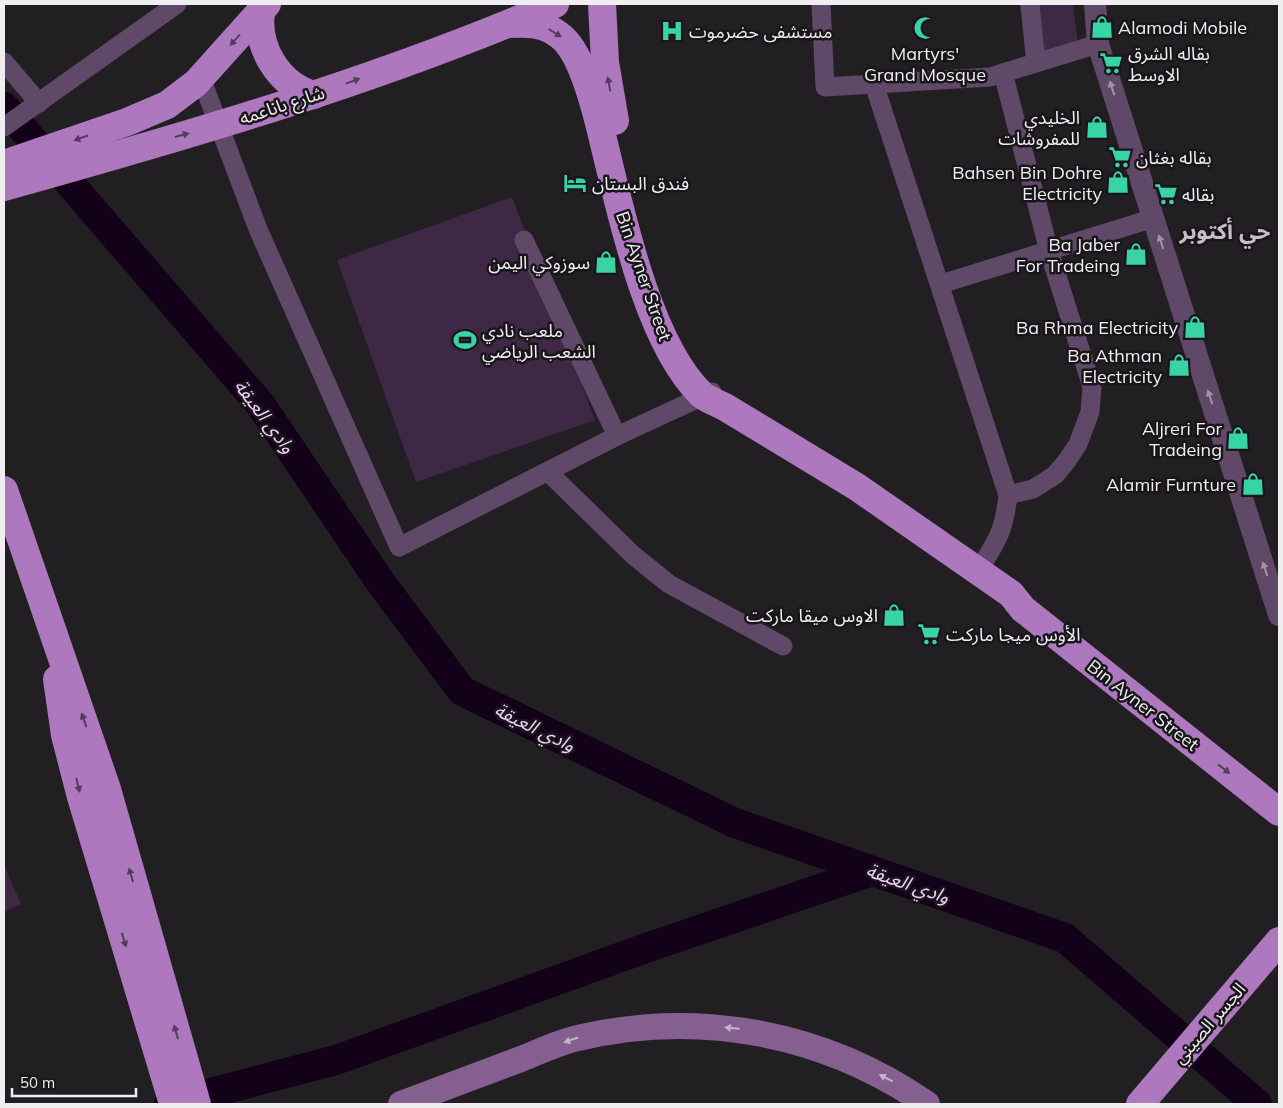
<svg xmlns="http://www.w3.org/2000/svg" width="1283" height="1108" font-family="Mulish,'Noto Sans Arabic',sans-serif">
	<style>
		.green { fill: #3f2746 }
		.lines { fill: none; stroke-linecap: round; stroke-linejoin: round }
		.river { stroke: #130019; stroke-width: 30 }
		.minor { stroke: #604968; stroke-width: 19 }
		.tertiary { stroke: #604968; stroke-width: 22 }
		.secondary { stroke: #845f90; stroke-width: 26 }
		.trunk { stroke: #ad78be; stroke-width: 28 }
		.oneway { fill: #543d5c }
		.oneway2 { fill: #a193a6 }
		.oneway3 { fill: #c5b5ca }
		.labels { text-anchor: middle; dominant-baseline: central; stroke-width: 5; stroke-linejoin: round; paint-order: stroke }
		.poi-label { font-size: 18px; fill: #f0eef1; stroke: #19161a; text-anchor: end }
		.street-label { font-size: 18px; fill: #f0eef1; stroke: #19161a }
		.water-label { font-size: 19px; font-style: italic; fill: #f1ccfe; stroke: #19161a }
		.district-label { font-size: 22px; font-weight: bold; fill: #c4c0c6; stroke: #19161a }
	</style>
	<rect width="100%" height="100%" fill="#221f23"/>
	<g class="green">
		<path d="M1020 4H1073L1078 44 1026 62Z"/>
		<path d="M512 197 595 420 416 482 337 260Z"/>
		<path d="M4 865 21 904 4 912Z"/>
	</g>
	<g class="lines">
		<g class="river">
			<path d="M4 107 260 404 381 583 462 691 735 823 1065 938 1257 1104"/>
			<path d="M169 1104 336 1060 646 948 872 871"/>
		</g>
		<g class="minor">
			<path d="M821 4 825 87 990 77 1098 44"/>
			<path d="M1030 4 1036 63"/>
			<path d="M4 62 39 103"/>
			<path d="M1003 73 1049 251 1092 387 1090 412 1078 444 1066 462 1055 475 1033 489 1008 495"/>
			<path d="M201 78 258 229 399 547 617 436 712 392"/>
			<path d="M874 84 1008 495C1004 532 997 541 978 571"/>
			<path d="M4 127 177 4"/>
			<path d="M524 240 617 436"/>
			<path d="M941 284 1154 218"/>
			<path d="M548 472 633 555 669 584 783 646"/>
		</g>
		<path class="tertiary" d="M1095 4 1098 44 1279 615"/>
		<path class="secondary" d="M401 1104C441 1089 481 1074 521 1059 539 1052 559 1042 578 1038 699 1009 825 1033 927 1104"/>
		<g class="trunk">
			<path d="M602 4 605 62 615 121"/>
			<path d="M261 12C256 48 279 85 314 95"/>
			<path d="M509 24C527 23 544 23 559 35 581 50 594 103 600 127 619 203 646 342 702 395 708 400 718 403 725 407L857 487 1011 594 1023 609 1279 812"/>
			<path d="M4 164 127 122 167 105 196 83 267 4"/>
			<path d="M4 187C190 135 377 81 555 4"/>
			<path d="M4 490 107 789 197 1104"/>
			<path d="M57 679 65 735 81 797 173 1104"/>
			<path d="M1140 1104 1279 941"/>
		</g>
	</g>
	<defs><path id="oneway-solid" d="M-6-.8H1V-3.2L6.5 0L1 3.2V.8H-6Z" transform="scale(1.25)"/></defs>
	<g class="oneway">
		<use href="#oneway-solid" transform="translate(555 33) rotate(32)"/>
		<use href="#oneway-solid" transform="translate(235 40) rotate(132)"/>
		<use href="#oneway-solid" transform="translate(353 81) rotate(-20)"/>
		<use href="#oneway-solid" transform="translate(609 84) rotate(-100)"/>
		<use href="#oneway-solid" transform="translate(182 135) rotate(-15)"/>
		<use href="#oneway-solid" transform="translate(81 138) rotate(161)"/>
		<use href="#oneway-solid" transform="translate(84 720) rotate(-109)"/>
		<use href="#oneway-solid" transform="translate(1224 769) rotate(38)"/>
		<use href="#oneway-solid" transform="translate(78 785) rotate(76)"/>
		<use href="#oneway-solid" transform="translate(131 875) rotate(-106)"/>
		<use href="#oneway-solid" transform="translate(124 940) rotate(73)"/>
		<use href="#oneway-solid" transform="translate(176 1032) rotate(-106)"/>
	</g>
	<g class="oneway2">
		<use href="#oneway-solid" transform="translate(1112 88) rotate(-108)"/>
		<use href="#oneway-solid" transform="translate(1161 242) rotate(-108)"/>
		<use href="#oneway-solid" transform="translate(1210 397) rotate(-108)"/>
		<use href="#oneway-solid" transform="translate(1265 569) rotate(-108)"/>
	</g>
	<g class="oneway3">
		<use href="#oneway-solid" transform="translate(732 1028) rotate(-175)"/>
		<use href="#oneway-solid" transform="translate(571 1040) rotate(161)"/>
		<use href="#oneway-solid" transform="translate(886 1078) rotate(-153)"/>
	</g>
	<defs>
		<symbol id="shop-bare" viewBox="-9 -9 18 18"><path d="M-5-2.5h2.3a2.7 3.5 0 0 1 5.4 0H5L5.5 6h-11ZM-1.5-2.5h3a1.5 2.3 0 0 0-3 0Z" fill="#39d4a5" stroke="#19161a" stroke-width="2.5" paint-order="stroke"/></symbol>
		<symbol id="mosque-bare" viewBox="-9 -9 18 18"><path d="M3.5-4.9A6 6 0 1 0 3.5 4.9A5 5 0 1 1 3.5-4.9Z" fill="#39d4a5" stroke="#19161a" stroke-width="2.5" paint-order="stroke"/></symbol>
		<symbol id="hospital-bare" viewBox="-9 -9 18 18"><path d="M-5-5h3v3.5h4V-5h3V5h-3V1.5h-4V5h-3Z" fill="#39d4a5" stroke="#19161a" stroke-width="2.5" paint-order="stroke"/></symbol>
		<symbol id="supermarket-bare" viewBox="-9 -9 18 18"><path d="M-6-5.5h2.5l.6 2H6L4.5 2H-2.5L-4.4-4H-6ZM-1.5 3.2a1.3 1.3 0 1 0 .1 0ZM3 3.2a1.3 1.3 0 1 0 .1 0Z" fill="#39d4a5" stroke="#19161a" stroke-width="2.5" paint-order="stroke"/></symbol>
		<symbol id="hotel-bare" viewBox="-9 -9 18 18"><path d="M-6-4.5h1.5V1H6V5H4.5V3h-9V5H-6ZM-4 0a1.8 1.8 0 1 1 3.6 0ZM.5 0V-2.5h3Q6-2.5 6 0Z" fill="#39d4a5" stroke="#19161a" stroke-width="2.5" paint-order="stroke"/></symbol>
		<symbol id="stadium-bare" viewBox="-9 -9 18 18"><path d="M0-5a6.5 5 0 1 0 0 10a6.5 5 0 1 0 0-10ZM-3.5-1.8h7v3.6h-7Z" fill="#39d4a5" stroke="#19161a" stroke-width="2.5" paint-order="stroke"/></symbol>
	</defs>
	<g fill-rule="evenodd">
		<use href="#shop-bare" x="1086" y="11" width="32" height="32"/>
		<use href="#mosque-bare" x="909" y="12" width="32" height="32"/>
		<use href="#hospital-bare" x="656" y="15" width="32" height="32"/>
		<use href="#supermarket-bare" x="1095" y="47" width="32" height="32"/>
		<use href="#shop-bare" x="1081" y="111" width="32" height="32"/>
		<use href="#supermarket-bare" x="1104" y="141" width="32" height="32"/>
		<use href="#shop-bare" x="1102" y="166" width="32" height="32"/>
		<use href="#hotel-bare" x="559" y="167" width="32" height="32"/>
		<use href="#supermarket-bare" x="1150" y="178" width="32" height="32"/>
		<use href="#shop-bare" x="1120" y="238" width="32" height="32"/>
		<use href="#shop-bare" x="590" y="246" width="32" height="32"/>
		<use href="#shop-bare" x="1179" y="311" width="32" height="32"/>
		<use href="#stadium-bare" x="449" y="324" width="32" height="32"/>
		<use href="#shop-bare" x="1163" y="349" width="32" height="32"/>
		<use href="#shop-bare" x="1222" y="422" width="32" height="32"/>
		<use href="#shop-bare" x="1237" y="468" width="32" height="32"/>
		<use href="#shop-bare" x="878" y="599" width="32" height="32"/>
		<use href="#supermarket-bare" x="913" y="618" width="32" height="32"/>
	</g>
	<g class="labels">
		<g class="poi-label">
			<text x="1118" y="27" text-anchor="start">Alamodi Mobile</text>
			<text x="689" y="31" text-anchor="start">مستشفى حضرموت</text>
			<text x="925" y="53" text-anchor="middle">Martyrs'<tspan x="925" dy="21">Grand Mosque</tspan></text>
			<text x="1128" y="53" text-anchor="start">بقاله الشرق<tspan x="1128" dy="21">الاوسط</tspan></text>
			<text x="1080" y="117">الخليدي<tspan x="1080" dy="21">للمفروشات</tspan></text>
			<text x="1136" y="157" text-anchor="start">بقاله بغثان</text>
			<text x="1102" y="172">Bahsen Bin Dohre<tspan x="1102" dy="21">Electricity</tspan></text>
			<text x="592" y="183" text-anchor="start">فندق البستان</text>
			<text x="1182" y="194" text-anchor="start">بقاله</text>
			<text x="1120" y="244">Ba Jaber<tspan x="1120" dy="21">For Tradeing</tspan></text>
			<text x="590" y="262">سوزوكي اليمن</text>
			<text x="1178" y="327">Ba Rhma Electricity</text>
			<text x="482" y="330" text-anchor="start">ملعب نادي<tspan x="482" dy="21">الشعب الرياضي</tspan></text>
			<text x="1162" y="355">Ba Athman<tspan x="1162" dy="21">Electricity</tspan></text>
			<text x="1222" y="428">Aljreri For<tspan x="1222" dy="21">Tradeing</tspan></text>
			<text x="1236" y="484">Alamir Furnture</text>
			<text x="878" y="615">الاوس ميقا ماركت</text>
			<text x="946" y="634" text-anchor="start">الأوس ميجا ماركت</text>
		</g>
		<g class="street-label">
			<text transform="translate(282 105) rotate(-18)">شارع باناعمه</text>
			<text transform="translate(644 276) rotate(71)">Bin Ayner Street</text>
			<text transform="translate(1143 705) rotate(38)">Bin Ayner Street</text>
			<text transform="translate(1209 1023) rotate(-49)">الجسر الصيني</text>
		</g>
		<g class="water-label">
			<text transform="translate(265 416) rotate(53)">وادي العيقة</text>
			<text transform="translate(535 727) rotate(26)">وادي العيقة</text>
			<text transform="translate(908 883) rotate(19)">وادي العيقة</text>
		</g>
		<g class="district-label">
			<text x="1225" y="231">حي أكتوبر</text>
		</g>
	</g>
	<rect width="1283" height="1108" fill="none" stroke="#f0eef1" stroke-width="10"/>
	<path d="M12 1088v8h124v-8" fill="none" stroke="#f0eef1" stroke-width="2.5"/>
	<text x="20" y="1088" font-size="15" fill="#f0eef1" stroke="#19161a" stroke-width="4" paint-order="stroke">50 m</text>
</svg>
